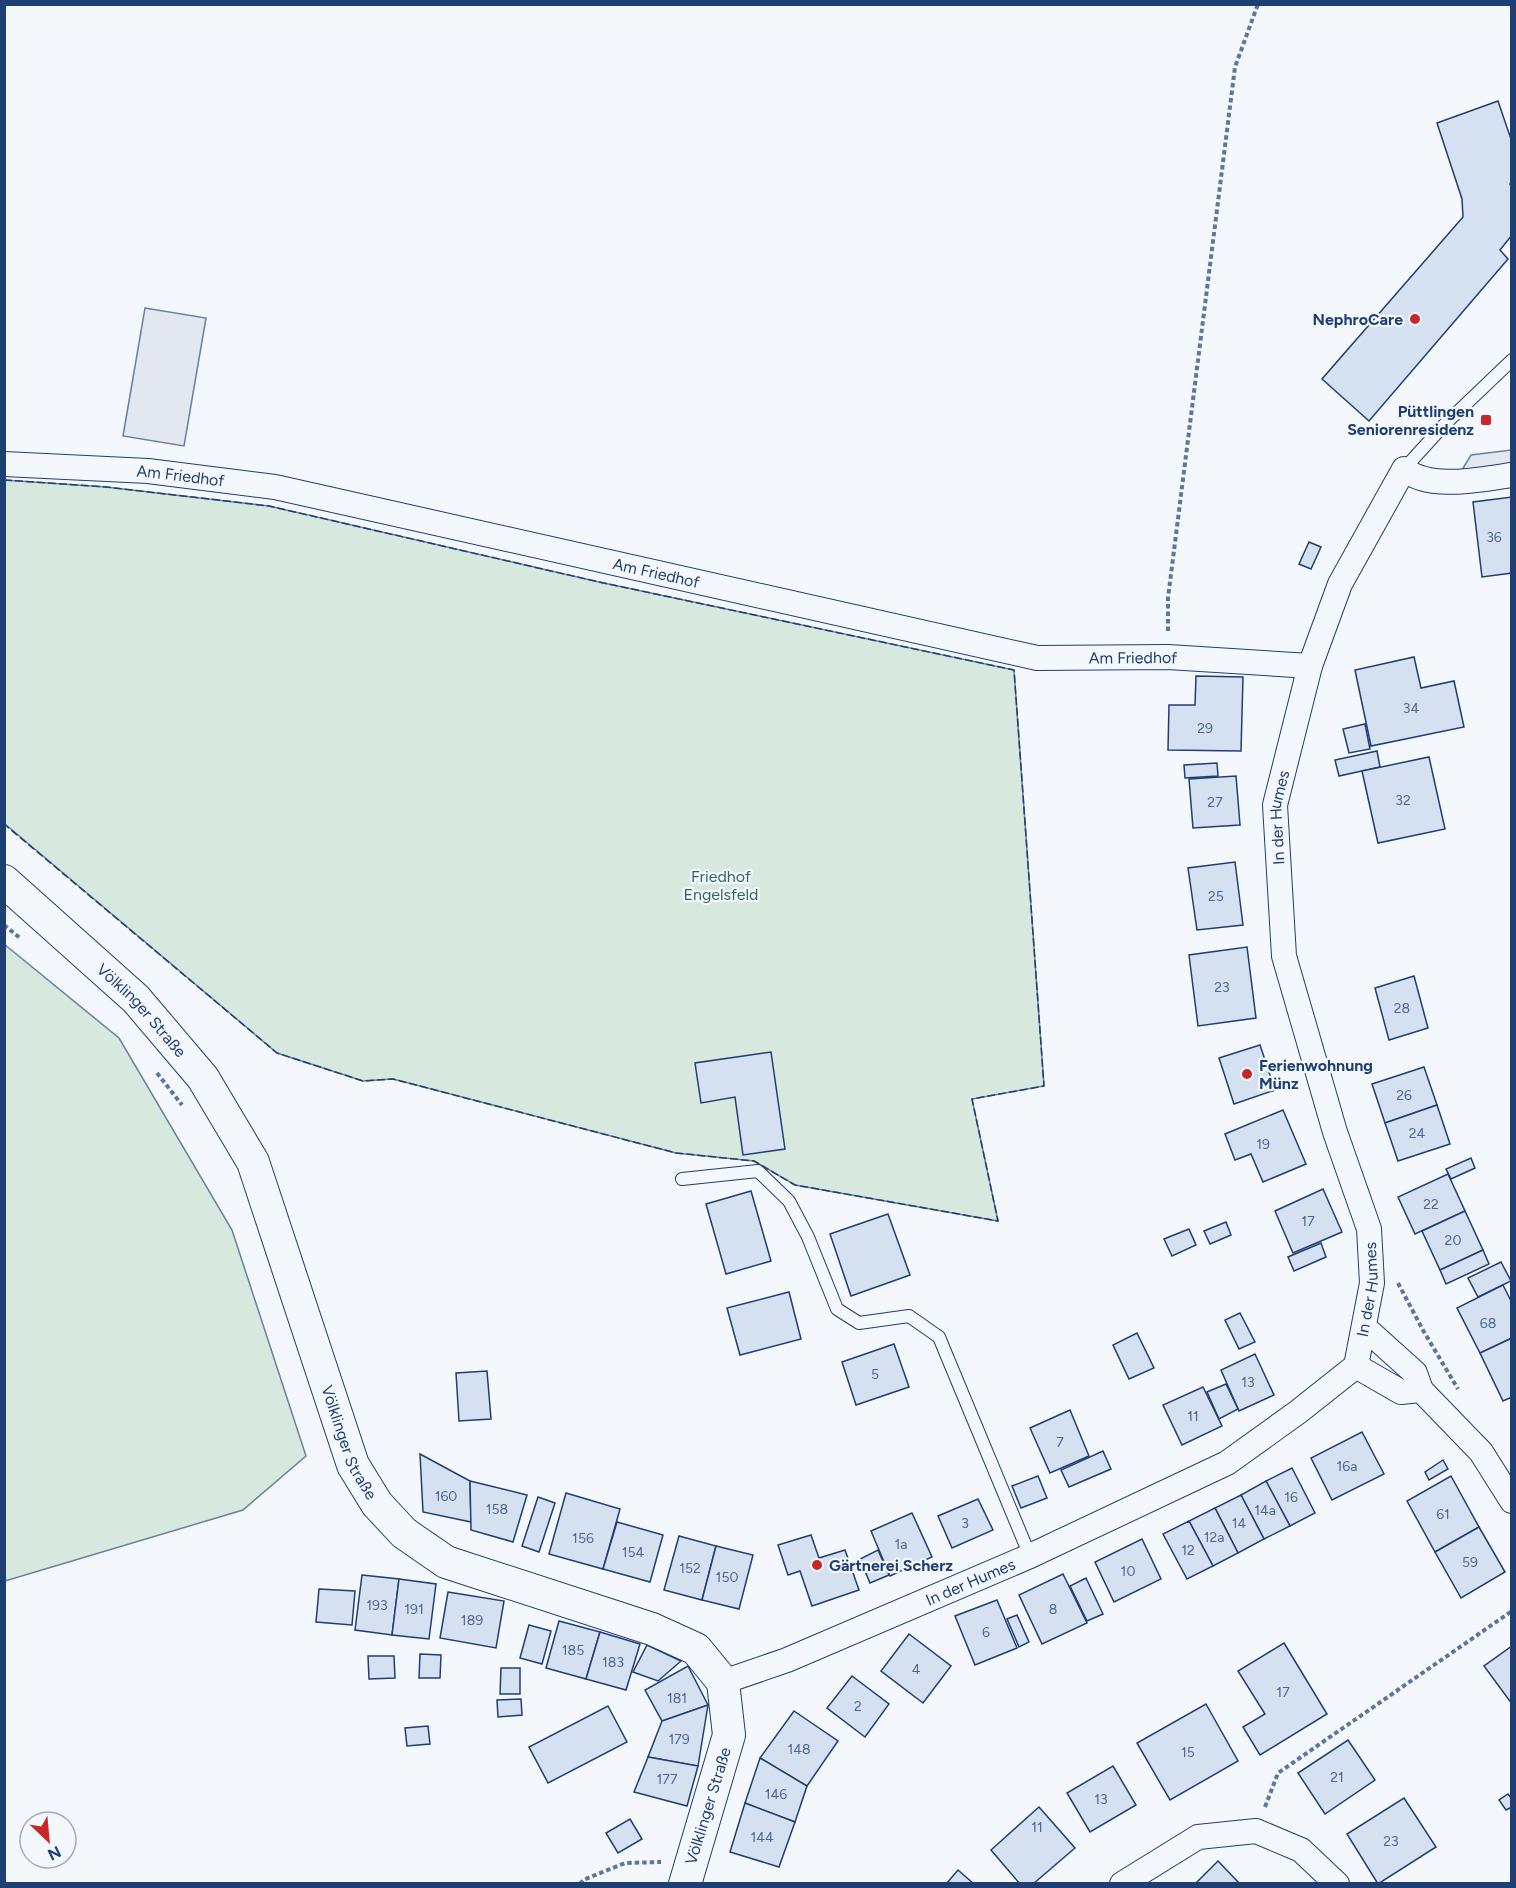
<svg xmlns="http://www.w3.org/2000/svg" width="1516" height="1888" font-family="Figtree,sans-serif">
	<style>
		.green { fill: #d7e8df; stroke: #687fa3; stroke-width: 1.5 }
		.parking { fill: #e3e8f0; stroke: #687fa3; stroke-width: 1.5 }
		.building { fill: #d5e0f0; stroke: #1d3f73; stroke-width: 1.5 }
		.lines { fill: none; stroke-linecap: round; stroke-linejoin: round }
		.service-casing { stroke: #1d3f73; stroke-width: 14 }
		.minor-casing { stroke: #1d3f73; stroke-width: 26 }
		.tertiary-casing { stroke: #1d3f73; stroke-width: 34 }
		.path { stroke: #5e769c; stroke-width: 4; stroke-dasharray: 4.5 3; stroke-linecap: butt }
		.service { stroke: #f4f7fb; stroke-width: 12 }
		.minor { stroke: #f4f7fb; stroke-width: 24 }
		.tertiary { stroke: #f4f7fb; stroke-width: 32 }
		.fence { stroke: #1d3f73; stroke-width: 1.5; stroke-dasharray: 8 3; stroke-linecap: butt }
		.poi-dot { fill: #c62828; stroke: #f4f7fb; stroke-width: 2 }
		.labels { text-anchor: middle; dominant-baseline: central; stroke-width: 4.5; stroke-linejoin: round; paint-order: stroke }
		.number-label { font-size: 14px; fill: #4b6792 }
		.poi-label { font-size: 16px; font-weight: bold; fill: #1d3f73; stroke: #f4f7fb; text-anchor: end }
		.street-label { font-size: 16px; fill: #1d3f73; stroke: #f4f7fb }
		.park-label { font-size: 16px; fill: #2c6c60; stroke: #f4f7fb }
	</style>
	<rect width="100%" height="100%" fill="#f4f7fb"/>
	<g class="green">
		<path d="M4 480 106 487 269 506 599 582 1014 670 1044 1086 972 1099 998 1221 795 1185 754 1161 676 1153 393 1079 363 1081 277 1053 5 824Z"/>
		<path d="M4 944 119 1038 232 1230 306 1456 243 1510 5 1581Z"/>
	</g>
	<g class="parking">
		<path d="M145 308 206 318 184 446 123 436Z"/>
		<path d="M1511 450V475L1454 483 1471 455Z"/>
	</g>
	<g class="building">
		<path d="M1498 101 1512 142V183L1510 184 1512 188V235L1500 250 1508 259 1369 421 1322 379 1463 217 1462 199 1437 123Z"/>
		<path d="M1512 497V573L1482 577 1473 502Z"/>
		<path d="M1309 542 1321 547 1311 569 1299 564Z"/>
		<path d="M1414 657 1421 688 1454 681 1464 727 1371 746 1355 670Z"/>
		<path d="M1196 676 1243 677 1241 751 1168 750 1169 705H1195Z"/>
		<path d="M1365 724 1370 749 1349 753 1343 729Z"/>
		<path d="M1377 751 1380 767 1339 776 1335 760Z"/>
		<path d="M1429 757 1445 829 1378 843 1362 771Z"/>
		<path d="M1217 763 1218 776 1185 778 1184 765Z"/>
		<path d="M1236 776 1240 825 1193 828 1189 779Z"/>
		<path d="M1235 862 1243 925 1197 930 1188 868Z"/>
		<path d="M1247 947 1256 1018 1198 1026 1189 955Z"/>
		<path d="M1414 976 1428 1028 1389 1040 1375 988Z"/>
		<path d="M1260 1045 1275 1090 1234 1104 1219 1058Z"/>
		<path d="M771 1052 785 1149 743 1155 735 1097 701 1103 695 1063Z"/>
		<path d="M1424 1067 1437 1105 1385 1123 1372 1084Z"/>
		<path d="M1437 1105 1450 1144 1398 1161 1385 1123Z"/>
		<path d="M1283 1110 1306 1164 1263 1182 1251 1154 1235 1160 1225 1134Z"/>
		<path d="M1471 1158 1475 1168 1451 1179 1446 1169Z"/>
		<path d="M1448 1174 1465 1211 1415 1234 1398 1197Z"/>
		<path d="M1323 1189 1342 1232 1293 1253 1275 1211Z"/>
		<path d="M751 1191 771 1261 726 1274 706 1204Z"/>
		<path d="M1465 1211 1483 1250 1440 1270 1422 1231Z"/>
		<path d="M888 1214 910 1275 851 1296 830 1234Z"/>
		<path d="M1226 1222 1231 1235 1210 1244 1204 1231Z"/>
		<path d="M1189 1229 1196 1245 1172 1256 1164 1239Z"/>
		<path d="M1321 1243 1326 1257 1294 1271 1288 1257Z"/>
		<path d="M1483 1250 1489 1264 1446 1284 1440 1270Z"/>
		<path d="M1501 1262 1511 1281 1478 1297 1468 1278Z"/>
		<path d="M1503 1285 1512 1303V1338L1480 1353 1457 1308Z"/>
		<path d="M789 1292 801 1339 740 1355 727 1308Z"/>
		<path d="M1240 1313 1255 1342 1239 1349 1225 1320Z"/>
		<path d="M1137 1333 1154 1368 1129 1379 1113 1345Z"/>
		<path d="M1512 1338V1397L1503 1401 1480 1353Z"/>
		<path d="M894 1344 909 1387 856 1405 842 1362Z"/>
		<path d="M1255 1354 1274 1395 1239 1411 1221 1370Z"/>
		<path d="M487 1371 491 1419 459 1421 456 1373Z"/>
		<path d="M1226 1384 1238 1409 1219 1419 1207 1392Z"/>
		<path d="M1203 1387 1222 1426 1182 1445 1163 1405Z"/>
		<path d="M1070 1410 1089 1456 1050 1473 1030 1428Z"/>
		<path d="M1362 1432 1384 1474 1332 1500 1311 1458Z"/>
		<path d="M1103 1451 1111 1469 1069 1487 1061 1470Z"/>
		<path d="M420 1454 470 1481 471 1522 423 1512Z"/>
		<path d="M1443 1460 1448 1469 1429 1480 1425 1472Z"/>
		<path d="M1292 1468 1315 1513 1290 1526 1266 1481Z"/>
		<path d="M1038 1476 1047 1498 1021 1508 1012 1486Z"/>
		<path d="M1451 1476 1479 1527 1435 1552 1407 1501Z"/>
		<path d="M470 1481 527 1495 513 1542 471 1530Z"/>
		<path d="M1266 1481 1290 1526 1264 1539 1241 1495Z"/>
		<path d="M566 1493 620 1509 603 1569 549 1554Z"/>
		<path d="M1241 1495 1264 1539 1238 1553 1215 1508Z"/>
		<path d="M538 1497 555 1503 539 1552 522 1546Z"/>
		<path d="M978 1499 993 1530 952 1548 938 1516Z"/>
		<path d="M1215 1508 1238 1553 1213 1566 1189 1521Z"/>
		<path d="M912 1513 932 1557 890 1576 871 1531Z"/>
		<path d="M1189 1521 1213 1566 1187 1579 1163 1534Z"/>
		<path d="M617 1522 663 1535 650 1582 603 1569Z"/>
		<path d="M1479 1527 1505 1572 1461 1598 1435 1552Z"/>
		<path d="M811 1535 819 1558 845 1550 859 1590 812 1606 800 1571 788 1575 778 1545Z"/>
		<path d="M679 1536 716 1546 702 1600 664 1590Z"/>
		<path d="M1142 1539 1161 1579 1114 1602 1095 1562Z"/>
		<path d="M716 1546 753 1555 739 1609 702 1600Z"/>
		<path d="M878 1550 889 1575 870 1583 860 1559Z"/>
		<path d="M1063 1574 1087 1623 1042 1644 1019 1595Z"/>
		<path d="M362 1575 399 1579 392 1635 355 1630Z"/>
		<path d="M1086 1578 1103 1614 1087 1621 1070 1586Z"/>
		<path d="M399 1579 436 1584 429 1639 392 1635Z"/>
		<path d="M319 1589 355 1591 352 1625 316 1622Z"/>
		<path d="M448 1592 504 1601 496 1648 440 1638Z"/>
		<path d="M997 1600 1017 1648 975 1665 955 1616Z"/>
		<path d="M1017 1615 1029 1642 1019 1647 1007 1619Z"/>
		<path d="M559 1621 600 1632 586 1679 546 1668Z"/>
		<path d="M529 1625 551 1631 542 1664 520 1658Z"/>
		<path d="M600 1632 640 1644 626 1690 586 1679Z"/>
		<path d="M909 1634 951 1666 923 1703 881 1671Z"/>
		<path d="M1284 1643 1327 1714 1260 1755 1243 1727 1265 1714 1238 1671Z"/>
		<path d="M647 1645 681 1661 658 1681 633 1672Z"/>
		<path d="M1512 1646V1704L1484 1666Z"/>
		<path d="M420 1654 441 1655 440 1678H419Z"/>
		<path d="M368 1656H394L395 1678 369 1679Z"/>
		<path d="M688 1666 708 1705 662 1721 645 1690Z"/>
		<path d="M501 1668H520V1694H500Z"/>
		<path d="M852 1676 889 1704 865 1737 827 1708Z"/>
		<path d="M521 1699 522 1715 498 1717 497 1700Z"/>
		<path d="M1206 1704 1238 1761 1170 1800 1137 1743Z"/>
		<path d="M708 1705 698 1766 648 1757 662 1721Z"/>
		<path d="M608 1706 627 1742 548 1783 529 1747Z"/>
		<path d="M794 1711 838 1741 807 1786 760 1758Z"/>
		<path d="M428 1726 430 1744 407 1746 405 1728Z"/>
		<path d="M1348 1740 1375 1780 1325 1814 1298 1773Z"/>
		<path d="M648 1757 698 1766 687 1806 634 1792Z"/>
		<path d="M760 1758 807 1786 795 1822 745 1803Z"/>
		<path d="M1113 1766 1136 1805 1090 1832 1067 1793Z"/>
		<path d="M1508 1794 1512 1799V1807L1506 1810 1499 1800Z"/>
		<path d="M1404 1798 1436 1847 1378 1884 1347 1834Z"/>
		<path d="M745 1803 795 1822 779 1867 730 1852Z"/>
		<path d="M1039 1807 1075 1848 1033 1884H1020L991 1850Z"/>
		<path d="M630 1819 642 1839 618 1853 606 1833Z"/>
		<path d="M1218 1861 1240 1884H1195Z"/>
		<path d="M958 1870 974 1884H946Z"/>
	</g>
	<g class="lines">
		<defs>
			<g id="service">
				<path d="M1404 469 1444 425 1512 360"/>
				<path d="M682 1179 758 1171 789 1201 808 1237 837 1309 859 1323 909 1316 939 1337 1030 1556"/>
			</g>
			<g id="minor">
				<path id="s1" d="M4 464 148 471 275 487 1037 658 1168 657 1310 666"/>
				<path d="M1365 1328 1415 1373 1421 1390 1481 1452 1512 1501"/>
				<path d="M1356 1366 1401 1392 1421 1390"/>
				<path id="s2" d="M723 1682 787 1660 1030 1556 1227 1463 1298 1412 1356 1366 1372 1283 1369 1229 1335 1132 1284 956 1275 805 1310 666 1340 584 1404 469C1430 491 1481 479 1512 475"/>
				<path d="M1122 1884 1198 1837 1256 1831 1301 1850 1337 1884"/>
			</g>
			<g id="tertiary">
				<path id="s3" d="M4 881 136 999 203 1078 253 1162 353 1465 377 1504 404 1533 446 1562 652 1629 696 1649 723 1682 729 1735 685 1884"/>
			</g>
		</defs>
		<use href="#service" class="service-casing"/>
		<use href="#minor" class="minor-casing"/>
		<use href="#tertiary" class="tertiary-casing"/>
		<g class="path">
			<path d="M1168 631V598L1235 67 1258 4"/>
			<path d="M4 925 20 938"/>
			<path d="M157 1073 182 1105"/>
			<path d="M1398 1283 1424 1332 1458 1389"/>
			<path d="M1265 1807 1278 1773 1512 1611"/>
			<path d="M580 1884 583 1880 625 1863 661 1862"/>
		</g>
		<use href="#service" class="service"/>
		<use href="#minor" class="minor"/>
		<use href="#tertiary" class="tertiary"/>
		<path class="fence" d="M4 480 106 487 269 506 599 582 1014 670 1044 1086 972 1099 998 1221 795 1185 754 1161 676 1153 393 1079 363 1081 277 1053 4 824"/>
	</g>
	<g class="poi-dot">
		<circle cx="1415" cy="319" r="6"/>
		<rect x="1480" y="414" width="12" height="12" rx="3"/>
		<circle cx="1247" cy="1074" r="6"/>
		<circle cx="817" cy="1565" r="6"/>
	</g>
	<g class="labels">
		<g class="number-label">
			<text x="1494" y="537">36</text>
			<text x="1411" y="708">34</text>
			<text x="1205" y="728">29</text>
			<text x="1403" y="800">32</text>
			<text x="1215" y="802">27</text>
			<text x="1216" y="896">25</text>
			<text x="1222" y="987">23</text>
			<text x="1402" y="1008">28</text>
			<text x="1404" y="1095">26</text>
			<text x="1417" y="1133">24</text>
			<text x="1263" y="1144">19</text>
			<text x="1431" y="1204">22</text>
			<text x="1308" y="1221">17</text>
			<text x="1453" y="1240">20</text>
			<text x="1488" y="1323">68</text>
			<text x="875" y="1374">5</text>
			<text x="1248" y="1382">13</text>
			<text x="1193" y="1416">11</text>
			<text x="1060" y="1442">7</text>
			<text x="1347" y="1466">16a</text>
			<text x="446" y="1496">160</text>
			<text x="1291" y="1497">16</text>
			<text x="497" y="1509">158</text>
			<text x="1265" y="1510">14a</text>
			<text x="1443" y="1514">61</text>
			<text x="965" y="1523">3</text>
			<text x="1239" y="1523">14</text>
			<text x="1214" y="1537">12a</text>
			<text x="583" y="1538">156</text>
			<text x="901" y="1544">1a</text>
			<text x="1188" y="1550">12</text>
			<text x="633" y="1552">154</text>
			<text x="1470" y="1562">59</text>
			<text x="690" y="1568">152</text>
			<text x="1128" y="1571">10</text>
			<text x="727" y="1577">150</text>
			<text x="377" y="1605">193</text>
			<text x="414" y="1609">191</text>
			<text x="1053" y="1609">8</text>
			<text x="472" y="1620">189</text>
			<text x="986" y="1632">6</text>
			<text x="573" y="1650">185</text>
			<text x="613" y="1662">183</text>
			<text x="916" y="1669">4</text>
			<text x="1283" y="1692">17</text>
			<text x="677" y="1698">181</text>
			<text x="858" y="1706">2</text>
			<text x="679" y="1739">179</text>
			<text x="799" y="1749">148</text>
			<text x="1188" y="1752">15</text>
			<text x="1337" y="1777">21</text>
			<text x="667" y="1779">177</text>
			<text x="776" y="1794">146</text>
			<text x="1101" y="1799">13</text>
			<text x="1037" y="1827">11</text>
			<text x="762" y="1837">144</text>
			<text x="1391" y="1841">23</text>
		</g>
		<g class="poi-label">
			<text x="1403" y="319">NephroCare</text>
			<text x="1474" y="411">Püttlingen<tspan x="1474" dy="18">Seniorenresidenz</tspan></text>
			<text x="1259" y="1065" text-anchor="start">Ferienwohnung<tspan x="1259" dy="18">Münz</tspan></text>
			<text x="829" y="1565" text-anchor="start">Gärtnerei Scherz</text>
		</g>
		<g class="street-label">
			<text stroke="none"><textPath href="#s1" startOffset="177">Am Friedhof</textPath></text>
			<text stroke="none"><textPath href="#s1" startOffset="663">Am Friedhof</textPath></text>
			<text stroke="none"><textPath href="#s1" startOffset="1149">Am Friedhof</textPath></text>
			<text stroke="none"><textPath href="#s2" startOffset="1275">In der Humes</textPath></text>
			<text stroke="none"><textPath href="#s3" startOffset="189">Völklinger Straße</textPath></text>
			<text stroke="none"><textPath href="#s2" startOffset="789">In der Humes</textPath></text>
			<text stroke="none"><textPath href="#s3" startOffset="675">Völklinger Straße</textPath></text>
			<text stroke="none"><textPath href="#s2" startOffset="267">In der Humes</textPath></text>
			<text transform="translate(708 1806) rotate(-73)">Völklinger Straße</text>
		</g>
		<g class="park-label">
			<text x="721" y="876">Friedhof<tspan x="721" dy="18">Engelsfeld</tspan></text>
		</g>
	</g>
	<rect width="1516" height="1888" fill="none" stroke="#1d3f73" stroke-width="12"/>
	<g transform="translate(48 1840) rotate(154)"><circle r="28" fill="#f4f7fb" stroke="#9eadc5" stroke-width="1.5"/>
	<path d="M0-4.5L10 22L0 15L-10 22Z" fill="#c62828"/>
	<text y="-9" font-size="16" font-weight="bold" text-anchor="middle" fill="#1d3f73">N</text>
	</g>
</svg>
